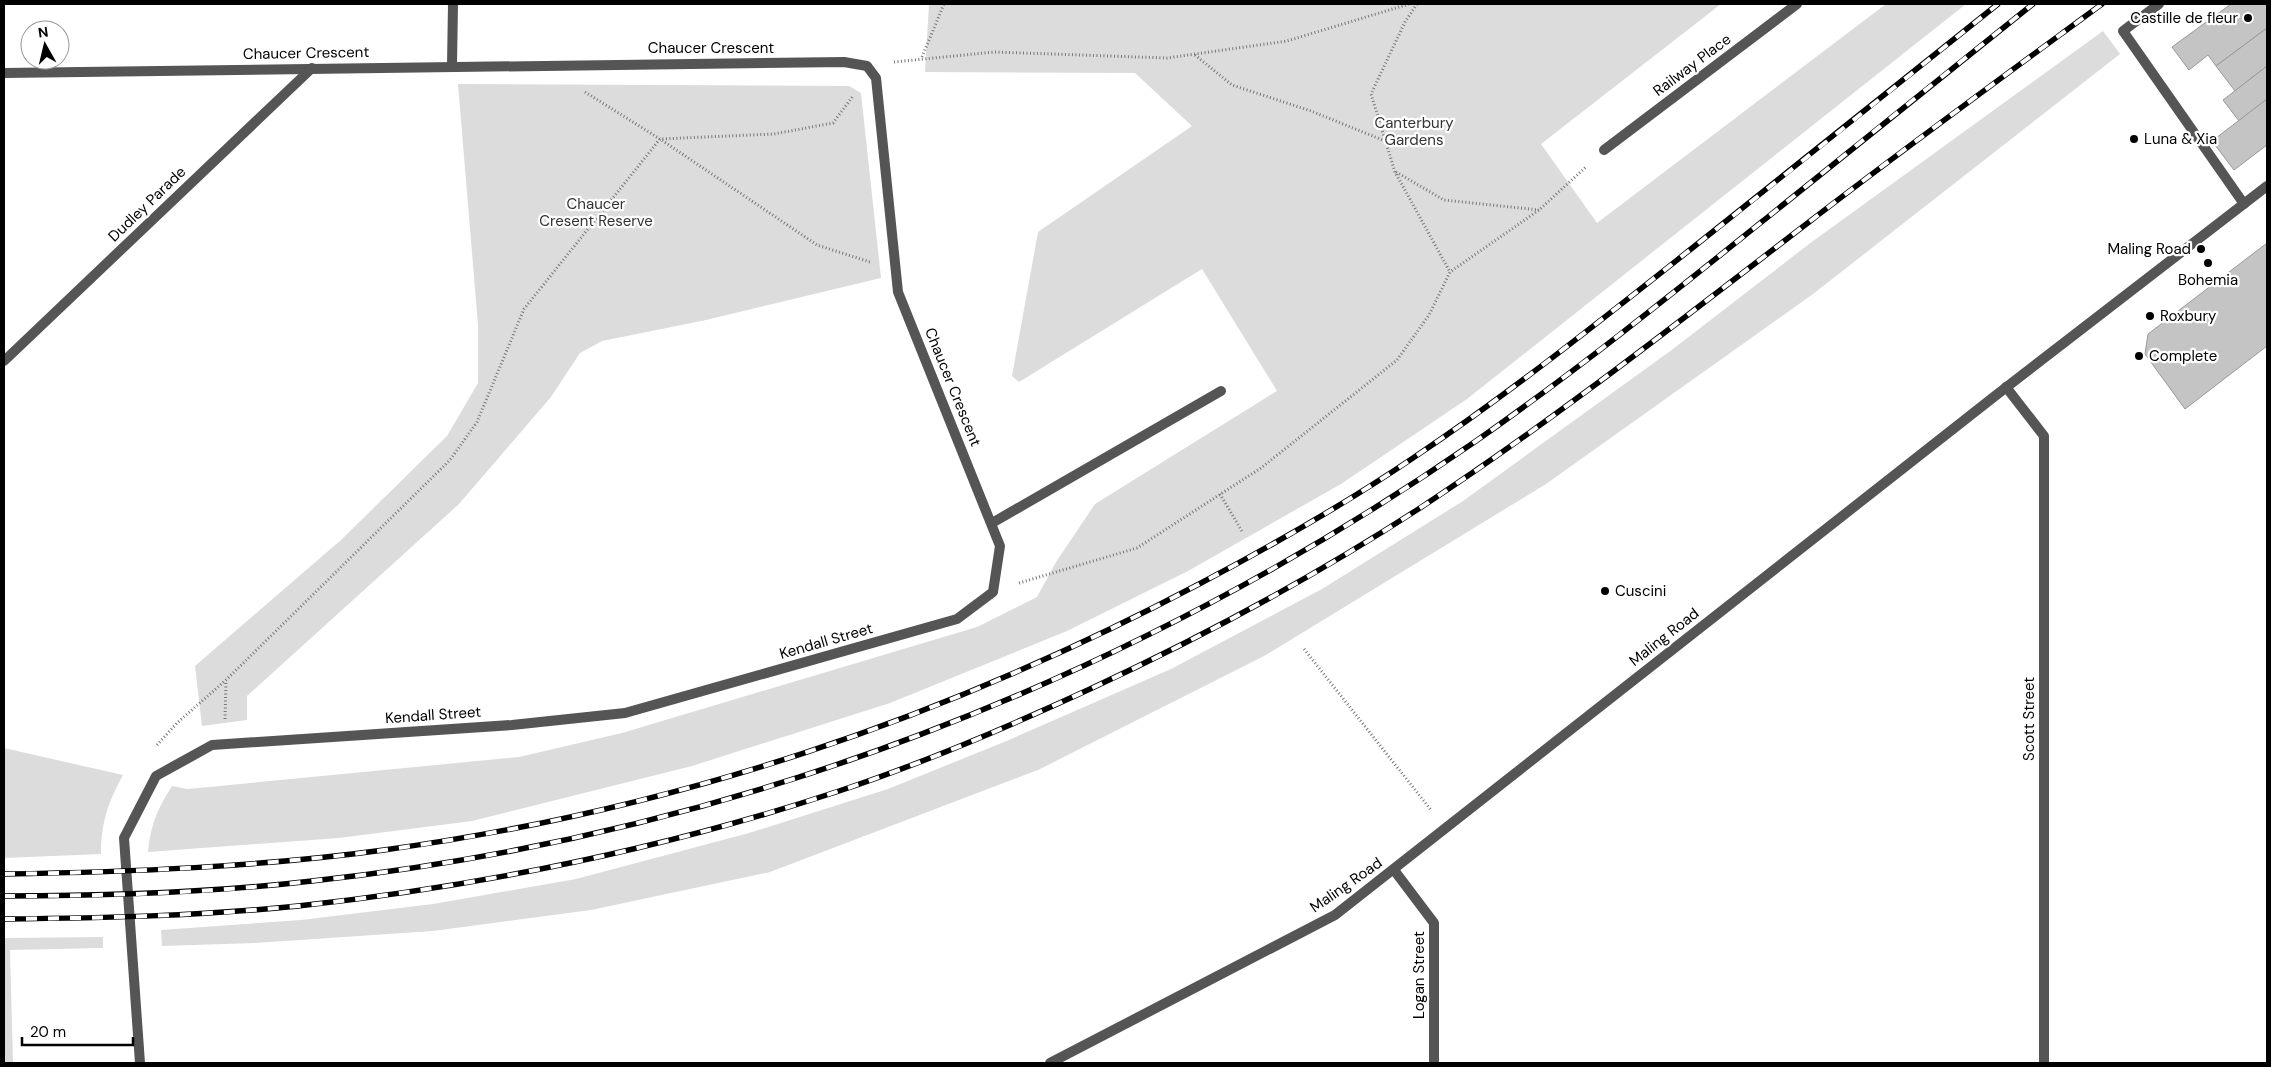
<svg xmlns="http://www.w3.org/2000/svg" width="2271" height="1067" font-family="'DM Sans',sans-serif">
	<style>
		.green { fill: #dcdcdc }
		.building { fill: #c4c4c4; stroke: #999 }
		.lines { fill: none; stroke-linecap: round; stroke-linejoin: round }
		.path { stroke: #777; stroke-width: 3; stroke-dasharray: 1 2.5; stroke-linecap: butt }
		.service { stroke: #555; stroke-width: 10 }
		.pedestrian { stroke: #555; stroke-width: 10 }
		.minor { stroke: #555; stroke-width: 10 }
		.tertiary { stroke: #555; stroke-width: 10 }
		.rail-casing { stroke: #000; stroke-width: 5.5 }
		.rail { stroke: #fff; stroke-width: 4; stroke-dasharray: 11; stroke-linecap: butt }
		.poi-dot { fill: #000; stroke: #fff; stroke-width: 2 }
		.labels { text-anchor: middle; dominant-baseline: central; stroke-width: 4.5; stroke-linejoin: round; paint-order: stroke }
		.poi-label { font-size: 15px; fill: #000; stroke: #fff; text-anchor: start }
		.street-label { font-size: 15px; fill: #000; stroke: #fff }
		.park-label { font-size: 15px; fill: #333; stroke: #fff }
	</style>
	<rect width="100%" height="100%" fill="#fff"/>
	<g class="green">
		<path d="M929 4H1721L1541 144 1597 223 1886 4H1966L1467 399 1341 484 1188 571 1067 631 890 703 692 766 472 821 339 838 148 852C151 824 157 810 172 786L188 789 519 757 622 733 977 627 1037 597 1056 562 1095 504 1277 391 1202 269 1019 382 1012 376 1038 232 1192 126 1135 73 925 72Z"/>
		<path d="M2103 31 2120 54 1813 294 1546 484 1266 655 1038 770 770 872 591 910 433 931 255 943 162 946 161 930 301 920 433 904 576 879 749 833 888 789 1004 742 1171 669 1322 589 1463 501 1673 349 1809 244Z"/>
		<path d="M458 84 849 86 861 93 881 278 706 320 602 341 580 353 551 397 459 504 247 696V720L202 726 195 666 341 540 447 436 478 383V325Z"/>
		<path d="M4 748 123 775C108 802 101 823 101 854L4 858Z"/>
		<path d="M103 937V948L10 950 13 1063H4V938Z"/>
	</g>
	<g class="building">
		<path d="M2231 4H2267V28L2216 66 2208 55 2189 70 2172 47Z"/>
		<path d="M2267 28V66L2235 91 2216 66Z"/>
		<path d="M2267 66V99L2239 121 2223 100Z"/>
		<path d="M2267 99V145L2234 170 2212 141Z"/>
		<path d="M2267 243V346L2185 409 2145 354 2148 334Z"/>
	</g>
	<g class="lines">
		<g class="path">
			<path d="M1417 4 1405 22 1371 94 1395 172 1450 272"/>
			<path d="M1195 55 1232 85 1311 111 1385 141"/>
			<path d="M922 57 944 4"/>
			<path d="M894 62 994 52 1167 58 1287 41 1409 4"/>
			<path d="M585 92 660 139 817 245 870 262"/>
			<path d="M1396 172 1444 200 1539 210"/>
			<path d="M1220 494 1243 533"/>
			<path d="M1019 583 1137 548 1261 468 1397 360 1429 315 1450 272 1539 210 1587 166"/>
			<path d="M1304 649 1431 810"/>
			<path d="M225 719 226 681"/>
			<path d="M157 745 177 723 226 680 450 460 477 422 524 309 660 139 774 134 833 123 853 96"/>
		</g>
		<g class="service">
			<path d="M1604 150 1797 4"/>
			<path d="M992 523 1221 391"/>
		</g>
		<path class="pedestrian" d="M2159 4 2123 31 2244 204"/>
		<g class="minor">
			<path d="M452 65 453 4"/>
			<path d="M4 73 844 62 867 66 876 78 898 292 1000 546 993 592 957 619 625 713 512 725 212 745 156 776 124 838 140 1063"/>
			<path d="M4 361 312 68"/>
			<path d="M2006 387 2044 436V1063"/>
			<path d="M1394 870 1434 923V1063"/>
		</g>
		<path class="tertiary" d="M1050 1063 1335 915 1995 396 2267 186"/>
		<defs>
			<g id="rail">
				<path d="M4 874C131 872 258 867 384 850 675 810 942 720 1201 583 1273 545 1345 504 1413 458 1510 393 1600 321 1691 249 1794 168 1896 86 1998 4"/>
				<path d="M4 896C107 896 209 893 312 881 733 835 1128 682 1476 441 1582 367 1683 285 1784 204 1867 137 1950 70 2033 4"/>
				<path d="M4 919C102 918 200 916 298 906 481 886 664 849 839 791 924 763 1008 727 1090 689 1204 636 1314 577 1420 508 1554 420 1681 320 1809 222 1905 148 2004 76 2102 4"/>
			</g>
		</defs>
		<use href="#rail" class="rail-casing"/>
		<use href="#rail" class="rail"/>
	</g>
	<g class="poi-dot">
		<circle cx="2248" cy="18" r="5"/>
		<circle cx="2134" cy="139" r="5"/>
		<circle cx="2201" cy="249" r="5"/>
		<circle cx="2208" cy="263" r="5"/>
		<circle cx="2150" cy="316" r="5"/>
		<circle cx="2139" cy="356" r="5"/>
		<circle cx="1605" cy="591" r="5"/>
	</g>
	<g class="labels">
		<g class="poi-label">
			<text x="2238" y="18" text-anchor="end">Castille de fleur</text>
			<text x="2144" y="139">Luna &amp; Xia</text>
			<text x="2191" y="249" text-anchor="end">Maling Road</text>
			<text x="2208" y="280" text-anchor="middle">Bohemia</text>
			<text x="2160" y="316">Roxbury</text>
			<text x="2149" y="356">Complete</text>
			<text x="1615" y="591">Cuscini</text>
		</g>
		<g class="street-label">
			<text x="711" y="48">Chaucer Crescent</text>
			<text transform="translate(306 53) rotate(-1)">Chaucer Crescent</text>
			<text transform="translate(1692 65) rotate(-37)">Railway Place</text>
			<text transform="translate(147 204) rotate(-44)">Dudley Parade</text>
			<text transform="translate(953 387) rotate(68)">Chaucer Crescent</text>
			<text transform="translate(1664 637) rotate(-38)">Maling Road</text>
			<text transform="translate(826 641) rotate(-16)">Kendall Street</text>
			<text transform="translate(433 715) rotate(-4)">Kendall Street</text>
			<text transform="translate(2029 719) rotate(-90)">Scott Street</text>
			<text transform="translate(1346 885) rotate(-35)">Maling Road</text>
			<text transform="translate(1419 975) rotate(-90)">Logan Street</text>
		</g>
		<g class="park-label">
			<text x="1414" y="123">Canterbury<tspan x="1414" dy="17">Gardens</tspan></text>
			<text x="596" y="204">Chaucer<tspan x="596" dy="17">Cresent Reserve</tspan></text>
		</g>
	</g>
	<rect width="2271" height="1067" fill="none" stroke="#000000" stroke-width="10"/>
	<g transform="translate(45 45) rotate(352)"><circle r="24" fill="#ffffff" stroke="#999999"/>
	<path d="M0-4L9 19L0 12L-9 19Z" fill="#000000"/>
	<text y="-8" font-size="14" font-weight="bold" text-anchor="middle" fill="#000000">N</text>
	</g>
	<path d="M22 1037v8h111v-8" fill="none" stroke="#000000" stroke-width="2.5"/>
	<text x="30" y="1037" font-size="15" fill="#000000" stroke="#ffffff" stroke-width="4" paint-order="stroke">20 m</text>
</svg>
